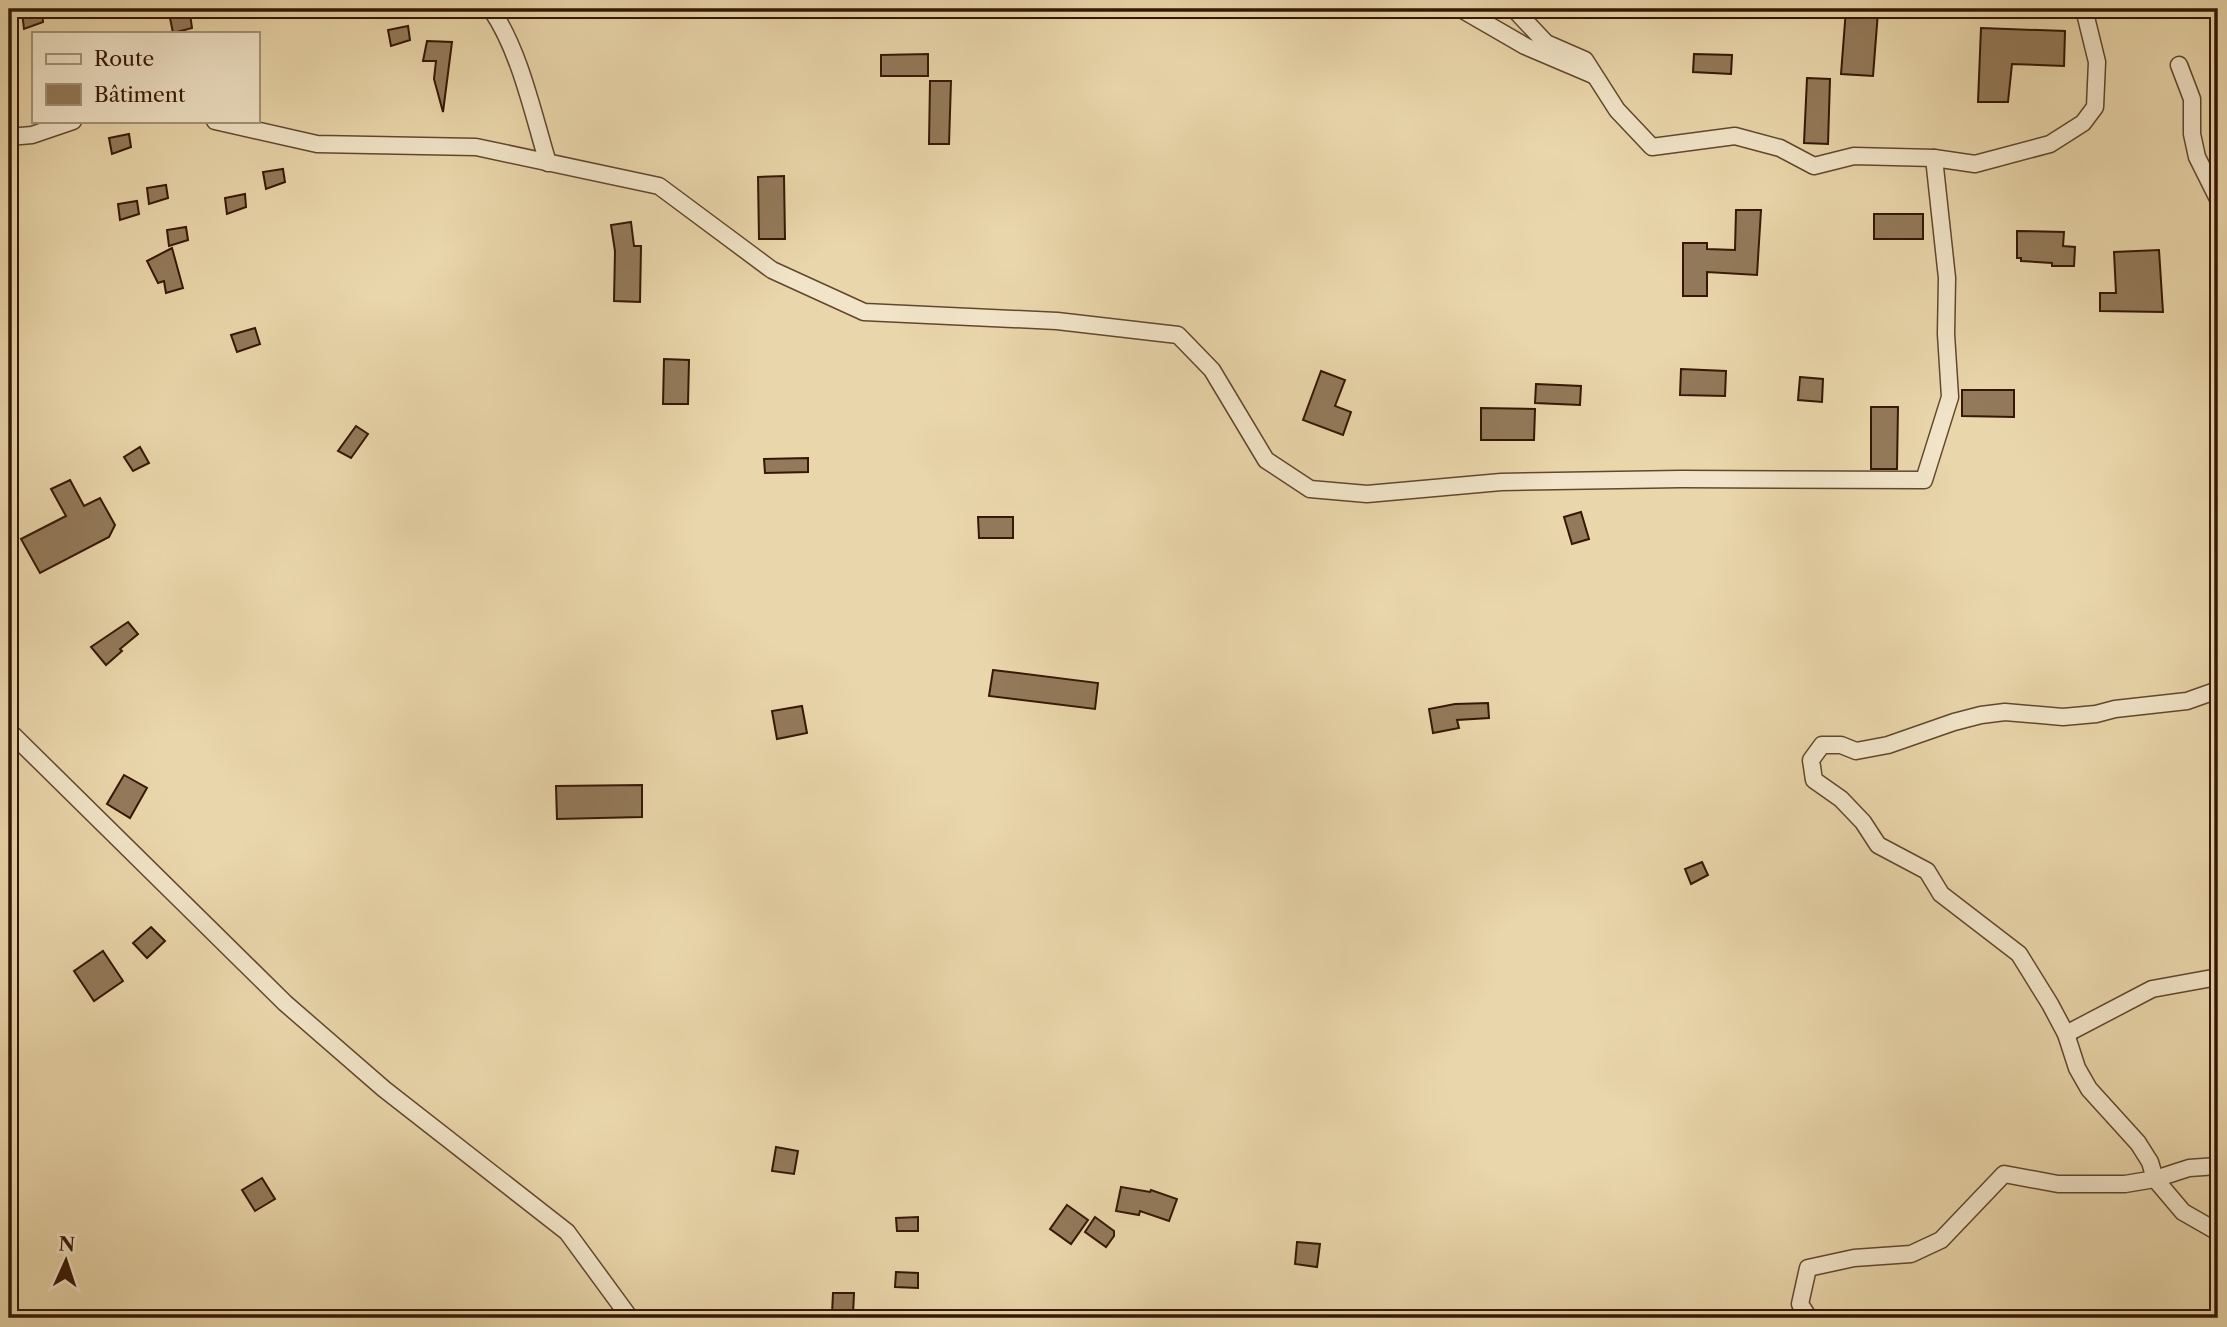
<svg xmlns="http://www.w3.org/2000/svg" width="2227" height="1327" font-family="'Libre Caslon Text',serif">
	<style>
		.building { fill: #937a5a; stroke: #351704; stroke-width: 2 }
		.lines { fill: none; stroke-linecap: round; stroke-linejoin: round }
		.minor-casing { stroke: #62472e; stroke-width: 19 }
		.minor { stroke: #f1e4c8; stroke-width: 16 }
	</style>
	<rect width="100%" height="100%" fill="#e9d6aa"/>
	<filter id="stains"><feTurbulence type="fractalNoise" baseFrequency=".00286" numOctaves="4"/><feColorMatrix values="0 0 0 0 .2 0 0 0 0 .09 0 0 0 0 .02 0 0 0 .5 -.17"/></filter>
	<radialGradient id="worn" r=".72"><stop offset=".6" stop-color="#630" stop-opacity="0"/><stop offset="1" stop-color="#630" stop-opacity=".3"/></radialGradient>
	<g class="building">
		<path d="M42 9 43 22 24 29 22 13Z"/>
		<path d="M1846 9 1878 12 1873 76 1841 74Z"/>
		<path d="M190 14 192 28 173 33 170 18Z"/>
		<path d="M408 26 410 40 391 46 388 30Z"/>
		<path d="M1981 28 2065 31 2064 66 2012 64 2008 102H1978Z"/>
		<path d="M427 41 452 42 443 112 434 79 436 61H423Z"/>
		<path d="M928 54V76H881V55Z"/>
		<path d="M1694 54 1732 55 1731 74 1693 72Z"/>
		<path d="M1807 78 1830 79 1828 144 1804 143Z"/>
		<path d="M930 81H951L949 144H929Z"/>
		<path d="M129 134 131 147 112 154 109 138Z"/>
		<path d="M283 169 285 182 266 189 263 172Z"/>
		<path d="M784 176 785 239H759L758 177Z"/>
		<path d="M166 185 168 198 149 204 147 188Z"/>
		<path d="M245 194 246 207 227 214 225 198Z"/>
		<path d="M137 201 139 214 120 220 118 204Z"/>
		<path d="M1736 210H1761L1757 275 1707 272V296H1683V243H1707V249L1735 250Z"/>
		<rect x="1874" y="214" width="49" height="25"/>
		<path d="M631 222 634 246H641L640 302 614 301 615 251 611 225Z"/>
		<path d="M186 227 188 240 169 246 167 230Z"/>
		<path d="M2017 231 2064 232 2063 246 2075 247 2074 266H2052V263L2021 261V258H2017Z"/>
		<path d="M172 248 183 288 166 293 164 281 158 283 147 261Z"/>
		<path d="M2159 250 2163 312 2100 311V293H2116L2114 252Z"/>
		<path d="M255 328 260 344 237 352 231 335Z"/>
		<path d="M664 359 689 360 688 404H663Z"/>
		<path d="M1681 369 1726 371 1725 396 1680 395Z"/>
		<path d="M1321 371 1345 380 1335 406 1351 412 1343 435 1303 420Z"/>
		<path d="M1800 377 1823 379 1822 402 1798 400Z"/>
		<path d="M1536 384 1581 386 1580 405 1535 403Z"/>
		<path d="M1962 390H2014V417L1962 416Z"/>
		<path d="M1871 407H1898L1897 469H1871Z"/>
		<path d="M1481 408 1535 409 1534 440H1481Z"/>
		<path d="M356 426 368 434 351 458 338 451Z"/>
		<path d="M140 447 149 463 133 471 124 457Z"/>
		<path d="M808 458V472L765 473 764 459Z"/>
		<path d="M70 480 84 506 100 498 115 525 109 537 40 573 21 539 66 516 51 489Z"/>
		<path d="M1581 512 1589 539 1572 544 1564 517Z"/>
		<path d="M978 517H1013V538H979Z"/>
		<path d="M128 622 138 634 120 649 122 651 106 665 91 647Z"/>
		<path d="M993 670 1098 683 1095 709 989 696Z"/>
		<path d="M1488 703 1489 718 1457 720 1459 728 1433 733 1429 709 1455 704Z"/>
		<path d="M802 706 807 733 777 739 772 711Z"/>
		<path d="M124 775 147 788 130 818 107 804Z"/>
		<path d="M642 785V817L557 819 556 786Z"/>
		<path d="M1702 862 1708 875 1691 884 1685 869Z"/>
		<path d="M151 927 165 941 147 958 133 943Z"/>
		<path d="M103 951 123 981 94 1001 74 971Z"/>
		<path d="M776 1147 798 1151 794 1174 772 1171Z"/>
		<path d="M262 1178 275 1199 255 1211 242 1190Z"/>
		<path d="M1121 1187 1150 1192 1151 1190 1177 1199 1169 1221 1140 1211 1139 1215 1116 1211Z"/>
		<path d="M1067 1205 1088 1220 1071 1244 1050 1229Z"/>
		<path d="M918 1217V1231H897L896 1218Z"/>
		<path d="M1095 1217 1114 1231V1236L1106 1247 1085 1232Z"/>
		<path d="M1297 1242 1320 1244 1317 1267 1295 1264Z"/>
		<path d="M896 1272 918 1273V1288L895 1287Z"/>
		<path d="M833 1293H854L853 1315 832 1314Z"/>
	</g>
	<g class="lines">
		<defs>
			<g id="minor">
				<path d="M491 9C520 51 533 114 548 163"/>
				<path d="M1461 9 1525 46 1593 75"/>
				<path d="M1514 9 1546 43 1585 60 1617 110 1652 147 1735 136 1780 148 1814 166 1854 156 1934 158 1975 164 2050 144 2083 123 2095 107 2097 62 2084 9"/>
				<path d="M1538 9H1548"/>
				<path d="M2179 65 2192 99V134L2197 157 2218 199"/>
				<path d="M215 121 317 144 476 147 659 186 772 270 864 312 1057 321 1178 335 1212 370 1266 460 1310 489 1367 494 1501 482 1681 479 1924 480 1950 397 1946 334 1947 278 1934 158"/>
				<path d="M9 137 32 135 73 121"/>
				<path d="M2218 690 2187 701 2115 709 2096 714 2063 717 2005 712 1981 715 1954 722 1888 745 1856 751 1841 745H1822L1811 760 1814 780 1841 799 1863 822 1878 845 1927 871 1941 894 2019 954 2050 1004 2066 1034 2077 1068 2089 1089 2138 1143 2150 1162 2155 1179 2189 1168 2218 1166"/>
				<path d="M9 731 285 1003 384 1089 567 1232 630 1318"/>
				<path d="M2066 1034 2152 989 2218 977"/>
				<path d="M1809 1318 1800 1304 1808 1268 1854 1258 1911 1254 1941 1240 2004 1174 2058 1184H2125L2155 1179 2183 1212 2218 1232"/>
			</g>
		</defs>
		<use href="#minor" class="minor-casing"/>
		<use href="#minor" class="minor"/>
	</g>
	<rect width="2227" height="1327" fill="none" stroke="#e9d6aa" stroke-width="35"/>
	<rect x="10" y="10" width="2206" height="1306" fill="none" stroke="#351704" stroke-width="3.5"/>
	<rect x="18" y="18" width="2192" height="1292" fill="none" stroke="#351704" stroke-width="2"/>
	<rect x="32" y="32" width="228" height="91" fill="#f1e4c8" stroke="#a6927a" stroke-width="2"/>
	<rect x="46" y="54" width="35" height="10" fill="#f1e4c8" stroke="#a6927a" stroke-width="2"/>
	<text x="94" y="66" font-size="21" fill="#351704">Route</text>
	<rect x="46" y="84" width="35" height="21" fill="#937a5a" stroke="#a6927a" stroke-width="2"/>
	<text x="94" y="102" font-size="21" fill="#351704">Bâtiment</text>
	<g transform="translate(66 1261) rotate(3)" stroke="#f1e4c8" stroke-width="5" paint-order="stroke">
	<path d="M0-5L12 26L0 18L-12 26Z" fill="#351704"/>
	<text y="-10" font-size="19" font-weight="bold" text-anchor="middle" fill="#351704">N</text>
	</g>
	<rect width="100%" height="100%" filter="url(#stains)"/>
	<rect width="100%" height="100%" fill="url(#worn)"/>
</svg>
